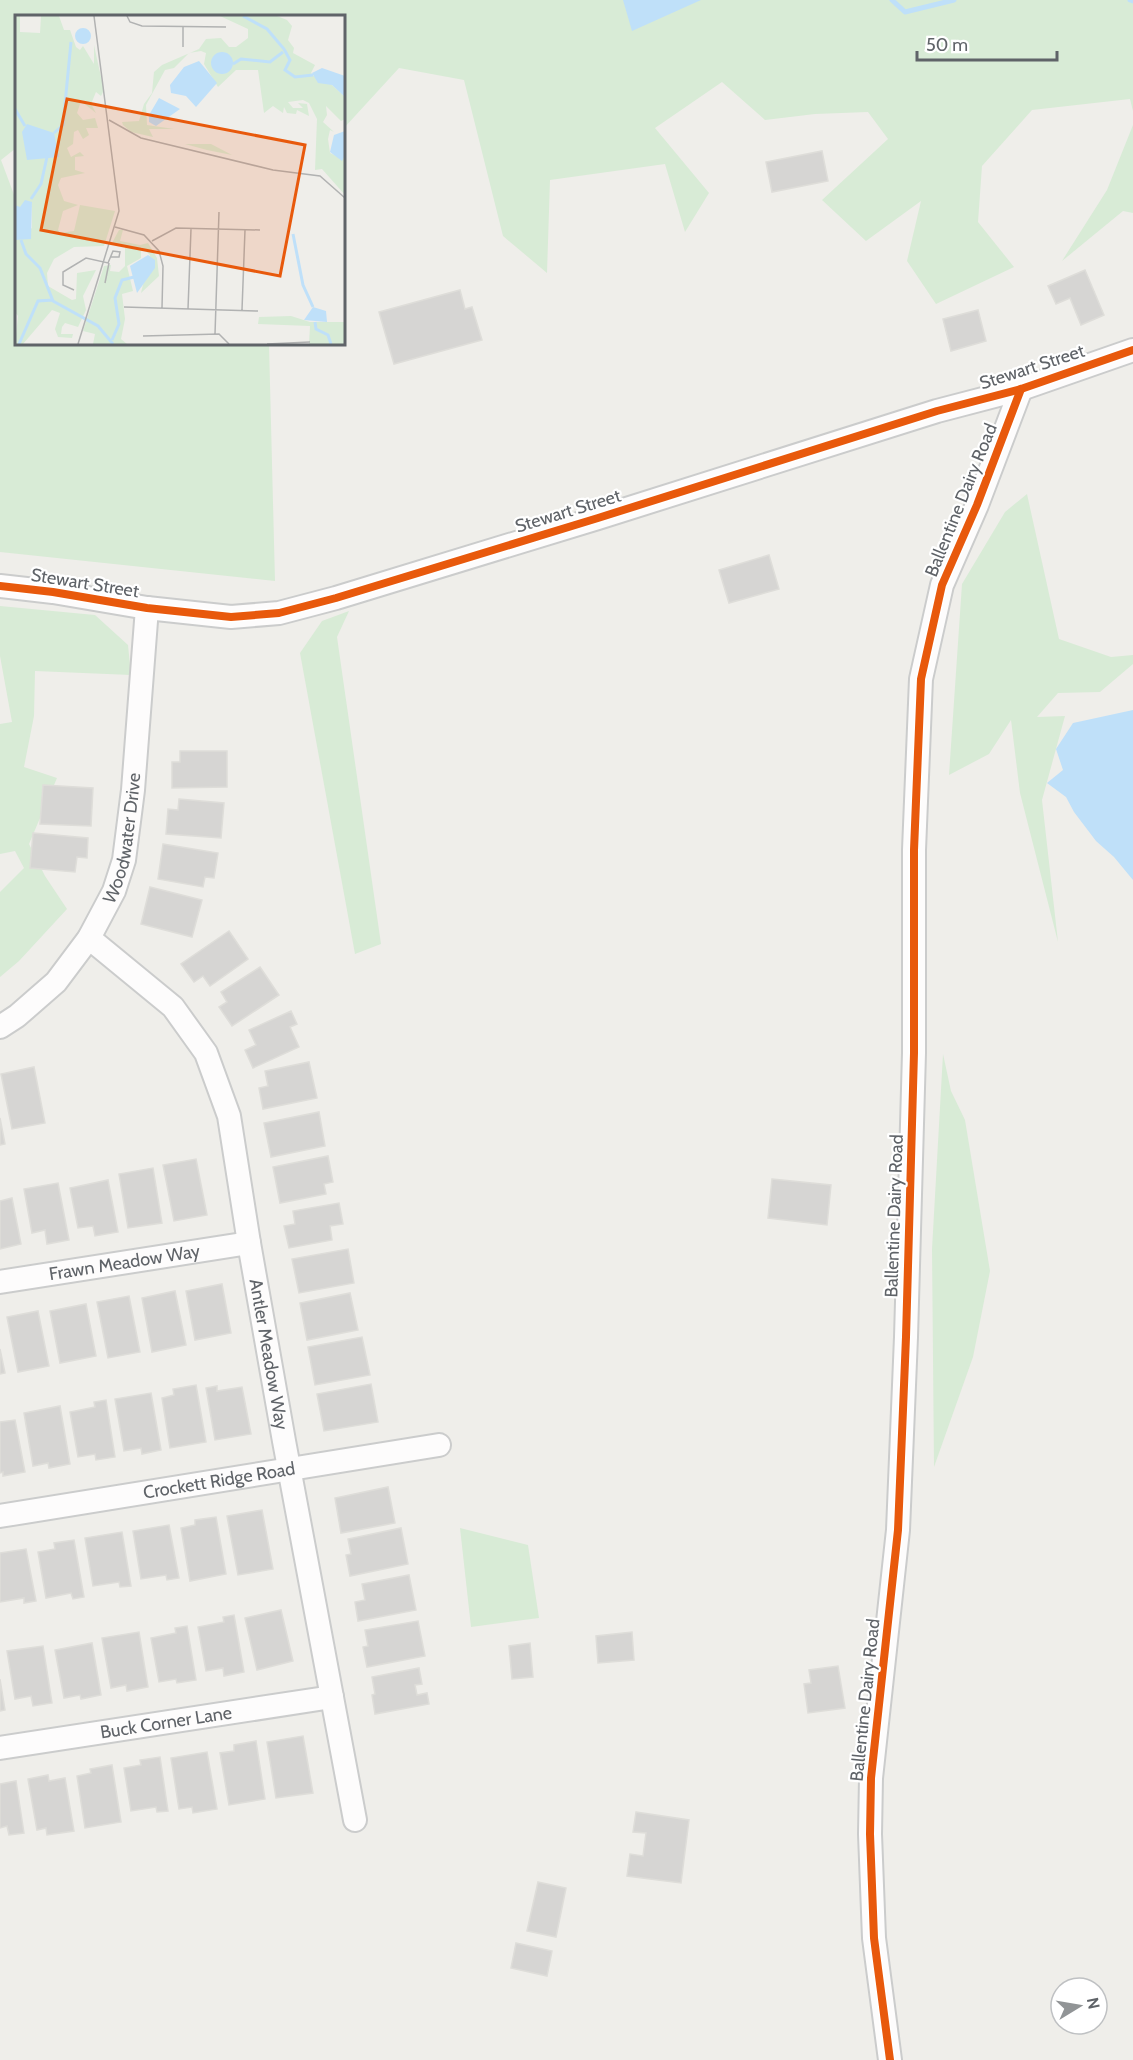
<svg xmlns="http://www.w3.org/2000/svg" width="1133" height="2060" font-family="Cabin,sans-serif">
	<style>
		.green { fill: #d8ebd6 }
		.water { fill: #bfe0f9 }
		.lines { fill: none; stroke-linecap: round; stroke-linejoin: round }
		.stream { stroke: #bfe0f9; stroke-width: 5 }
		.building { fill: #d6d5d3; stroke: #deddd9; stroke-width: 1.5 }
		.street-casing { stroke: #cbcccc; stroke-width: 26 }
		.street { stroke: #fdfcfc; stroke-width: 22 }
		.cycleway-casing { stroke: #fff; stroke-width: 11 }
		.cycleway { stroke: #e8590c; stroke-width: 8 }
		.labels { text-anchor: middle; dominant-baseline: central; stroke-width: 4.5; stroke-linejoin: round; paint-order: stroke }
		.street-label { font-size: 18px; fill: #5f6368; stroke: #fff }
		.inset-river { fill: none; stroke: #bfe0f9; stroke-width: 3 }
		.inset-road { fill: none; stroke: #b1b2b2; stroke-width: 1.5 }
		.view { fill: #e8590c; fill-opacity: 0.15; stroke: #e8590c; stroke-width: 3 }
		.inset-edge { fill: none; stroke: #5f6368; stroke-width: 3 }
	</style>
	<rect width="100%" height="100%" fill="#efeeea"/>
	<g class="green">
		<path d="M0 0H1133V111L1130 99 1032 110 982 166 978 222 1014 267 936 304 907 261 921 201 866 241 822 200 888 139 868 112 815 114 765 120 722 82 655 128 709 193 685 232 665 164 550 180 547 273 503 236 464 80 399 68 344 128V16H16V148L1 160 16 200V344H269L275 581 0 552Z"/>
		<path d="M1133 125V213L1123 211 1062 261 1107 190Z"/>
		<path d="M1027 494 1059 639 1111 657 1133 655V664L1100 692 1058 693 1037 717 1065 716 1042 800 1058 942 1020 793 1011 720 989 754 949 775 962 584 1005 512Z"/>
		<path d="M0 606 95 615 128 645 131 675 35 671 34 716 24 767 57 778 29 844 45 876 67 909 19 961 0 977V892L24 868 15 851 0 854V724L12 722 0 656Z"/>
		<path d="M349 611 337 637 381 944 355 954 300 653 322 621Z"/>
		<path d="M943 1054 951 1091 965 1120 990 1271 973 1357 934 1467 932 1249Z"/>
		<path d="M460 1528 528 1545 539 1618 471 1627Z"/>
	</g>
	<g class="water">
		<path d="M623 0H701L632 31Z"/>
		<path d="M1133 710V880L1114 857 1096 841 1074 812 1066 797 1047 783 1063 770 1056 749 1073 723Z"/>
	</g>
	<g class="lines">
		<g class="stream">
			<path d="M892 0 905 12 954 0"/>
			<path d="M1130 0 1133 1"/>
		</g>
	</g>
	<g class="building">
		<path d="M822 151 828 181 772 192 766 162Z"/>
		<path d="M1085 270 1104 315 1081 325 1070 298 1056 304 1048 286Z"/>
		<path d="M460 290 465 309 472 307 482 340 394 364 379 312Z"/>
		<path d="M978 310 986 341 951 351 943 319Z"/>
		<path d="M769 555 779 589 729 603 719 570Z"/>
		<path d="M180 751H227V787L172 788V762H180Z"/>
		<path d="M43 785 93 788 91 826 40 824Z"/>
		<path d="M179 799 224 803 221 838 166 834 168 809 178 810Z"/>
		<path d="M33 833 88 838 87 858 77 857 75 872 30 868Z"/>
		<path d="M163 844 218 853 214 878 205 877 203 887 158 879Z"/>
		<path d="M150 887 202 900 192 937 141 924Z"/>
		<path d="M229 931 248 959 210 986 203 976 194 982 181 964Z"/>
		<path d="M260 967 279 995 232 1026 219 1007 227 1002 221 992Z"/>
		<path d="M291 1011 297 1024 290 1027 299 1047 253 1068 245 1050 256 1045 249 1030Z"/>
		<path d="M309 1062 317 1098 263 1109 259 1088 268 1086 265 1071Z"/>
		<path d="M34 1067 45 1123 12 1129 1 1074Z"/>
		<path d="M319 1112 325 1146 271 1157 264 1123Z"/>
		<path d="M0 1118 5 1144 0 1145Z"/>
		<path d="M328 1156 333 1182 324 1184 326 1194 280 1203 273 1167Z"/>
		<path d="M196 1159 207 1215 174 1221 163 1165Z"/>
		<path d="M153 1168 162 1223 128 1228 119 1174Z"/>
		<path d="M772 1179 831 1185 827 1225 768 1218Z"/>
		<path d="M108 1180 118 1232 95 1236 93 1226 78 1228 70 1188Z"/>
		<path d="M58 1183 69 1240 47 1244 45 1230 32 1233 24 1189Z"/>
		<path d="M12 1198 21 1244 0 1249V1201Z"/>
		<path d="M339 1203 343 1224 330 1226 332 1240 289 1248 284 1226 295 1224 293 1211Z"/>
		<path d="M348 1249 354 1283 299 1293 292 1259Z"/>
		<path d="M222 1284 231 1333 195 1340 186 1291Z"/>
		<path d="M175 1291 186 1345 152 1352 142 1298Z"/>
		<path d="M350 1293 358 1330 307 1340 300 1303Z"/>
		<path d="M129 1296 140 1352 108 1358 97 1302Z"/>
		<path d="M86 1304 96 1356 60 1363 50 1311Z"/>
		<path d="M38 1311 49 1366 18 1372 7 1317Z"/>
		<path d="M362 1337 370 1375 315 1385 308 1347Z"/>
		<path d="M0 1349 5 1373 0 1374Z"/>
		<path d="M371 1384 378 1422 324 1431 317 1394Z"/>
		<path d="M196 1385 206 1442 170 1448 162 1398 174 1395 173 1389Z"/>
		<path d="M217 1386V1391L242 1387 251 1434 215 1440 206 1388Z"/>
		<path d="M151 1393 161 1450 142 1454 141 1448 124 1451 115 1399Z"/>
		<path d="M106 1400 115 1457 96 1460 95 1454 78 1457 70 1412 95 1407 94 1402Z"/>
		<path d="M60 1406 70 1464 49 1468 48 1463 33 1466 24 1413Z"/>
		<path d="M15 1420 25 1472 3 1476V1472L0 1473V1422Z"/>
		<path d="M388 1487 395 1523 341 1533 335 1498Z"/>
		<path d="M262 1510 273 1569 238 1575 227 1516Z"/>
		<path d="M216 1517 226 1574 190 1581 181 1528 195 1525V1520Z"/>
		<path d="M169 1525 179 1578 167 1580 166 1575 141 1579 133 1531Z"/>
		<path d="M401 1528 408 1564 350 1576 346 1555 351 1554 348 1539Z"/>
		<path d="M122 1532 131 1586 120 1587 119 1582 93 1586 85 1538Z"/>
		<path d="M74 1540 84 1597 73 1599 71 1593 46 1598 38 1552 55 1549 54 1543Z"/>
		<path d="M26 1549 36 1601 24 1603V1598L0 1602V1553Z"/>
		<path d="M409 1575 416 1610 358 1621 355 1602 365 1600 362 1584Z"/>
		<path d="M281 1610 293 1661 257 1670 245 1618Z"/>
		<path d="M234 1615 244 1672 224 1676 223 1668 206 1671 198 1627 224 1622 223 1617Z"/>
		<path d="M418 1621 425 1656 367 1667 363 1647 368 1646 365 1630Z"/>
		<path d="M187 1626 196 1680 177 1683 176 1679 159 1682 151 1638 176 1633 175 1628Z"/>
		<path d="M139 1632 148 1687 127 1691 126 1685 111 1688 102 1638Z"/>
		<path d="M632 1632 634 1660 598 1663 596 1636Z"/>
		<path d="M92 1643 101 1695 81 1699 80 1695 64 1698 55 1650Z"/>
		<path d="M530 1643 533 1677 512 1679 509 1646Z"/>
		<path d="M43 1646 52 1703 33 1706 31 1696 15 1699 7 1651Z"/>
		<path d="M838 1666 845 1708 808 1713 804 1684 811 1683 809 1670Z"/>
		<path d="M419 1668 422 1684 415 1685 417 1695 427 1693 429 1704 375 1714 372 1695 375 1694 372 1677Z"/>
		<path d="M0 1679 5 1710 0 1711Z"/>
		<path d="M303 1736 313 1793 276 1798 267 1742Z"/>
		<path d="M256 1741 265 1799 229 1805 220 1753 234 1751V1745Z"/>
		<path d="M207 1752 217 1809 193 1813 192 1807 179 1809 171 1758Z"/>
		<path d="M160 1757 168 1811 157 1812 156 1807 131 1811 124 1768 141 1765 140 1760Z"/>
		<path d="M112 1765 121 1822 85 1828 77 1776 91 1773 90 1769Z"/>
		<path d="M48 1775 49 1781 65 1778 74 1831 47 1835 46 1828 37 1830 28 1779Z"/>
		<path d="M16 1781 24 1833 9 1835 7 1826 0 1828V1784Z"/>
		<path d="M636 1812 689 1820 681 1883 627 1876 630 1854 643 1856 646 1833 633 1832Z"/>
		<path d="M538 1882 566 1888 556 1937 527 1931Z"/>
		<path d="M516 1943 552 1951 547 1976 511 1968Z"/>
	</g>
	<g class="lines">
		<defs>
			<g id="street">
				<path d="M0 586 53 592 147 608 231 617 279 613 336 598 598 518 937 411 1021 389 1133 350"/>
				<path id="s1" d="M89 938 173 1007 206 1053 229 1116 249 1243 284 1441 355 1820"/>
				<path id="s2" d="M0 1027 17 1016 56 982 89 938 114 891 124 860 133 790 147 608"/>
				<path id="s3" d="M0 1282 249 1243"/>
				<path id="s4" d="M0 1516 439 1445"/>
				<path id="s5" d="M0 1748 332 1697"/>
				<path d="M890 2060 874 1938 870 1834 871 1778 898 1530 906 1337 914 1053V850L921 679 942 585 977 505 1021 389"/>
			</g>
		</defs>
		<use href="#street" class="street-casing"/>
		<use href="#street" class="street"/>
		<defs>
			<g id="cycleway">
				<path d="M0 586 53 592 147 608 231 617 279 613 336 598 598 518 937 411 1021 389 1133 350"/>
				<path d="M890 2060 874 1938 870 1834 871 1778 898 1530 906 1337 914 1053V850L921 679 942 585 977 505 1021 389"/>
			</g>
		</defs>
		<use href="#cycleway" class="cycleway-casing"/>
		<use href="#cycleway" class="cycleway"/>
	</g>
	<g class="labels">
		<g class="street-label">
			<text transform="translate(1032 367) rotate(-18)">Stewart Street</text>
			<text transform="translate(961 500) rotate(-68)">Ballentine Dairy Road</text>
			<text transform="translate(568 511) rotate(-17)">Stewart Street</text>
			<text transform="translate(85 583) rotate(9)">Stewart Street</text>
			<text stroke="none"><textPath href="#s2" startOffset="234">Woodwater Drive</textPath></text>
			<text transform="translate(894 1216) rotate(-88)">Ballentine Dairy Road</text>
			<text stroke="none"><textPath href="#s3" startOffset="126">Frawn Meadow Way</textPath></text>
			<text stroke="none"><textPath href="#s1" startOffset="474">Antler Meadow Way</textPath></text>
			<text stroke="none"><textPath href="#s4" startOffset="222">Crockett Ridge Road</textPath></text>
			<text transform="translate(865 1700) rotate(-84)">Ballentine Dairy Road</text>
			<text stroke="none"><textPath href="#s5" startOffset="168">Buck Corner Lane</textPath></text>
		</g>
	</g>
	<g transform="translate(15 15)">
		<rect width="330" height="330" fill="#efeeea"/>
		<path d="M0 1H5V17L25 18 26 1H44L49 15H55L61 32 65 35 68 31 79 49V30L82 44 89 75 86 81 81 77 76 89 81 98 66 86 62 98 68 105 80 103 83 113H71L74 120 68 124 63 115 59 117 58 129 52 133 56 142 65 137 69 141 60 142V155L70 158 46 163 43 170 49 186 63 190 48 196 43 215 45 218 59 216 65 190 100 196 89 231 59 232 39 244 32 258 33 271 57 285 61 284 62 258 81 255 68 281 71 295 63 312 50 308 47 312 46 319H58L57 323 43 322 40 314 45 298 37 295 8 329H0L3 301 0 297V225L17 213V187L3 193 0 189ZM205 1H262L272 5 277 11 273 25 279 33 278 38 300 50 296 58 300 62 317 70 330 82V104L326 106 311 91 312 100 308 107 319 117 315 115 313 124 315 138 328 144 330 135V180L307 154 300 155 302 104 294 88 288 85 273 87 278 93H288L283 88 292 89 294 101 282 95 281 99 272 98 269 92 268 98 258 91 249 98 243 55H221L203 72 189 49 191 38 186 36 174 38 159 53 150 55 131 90 132 110 159 114H134L138 122 116 117 108 110 107 107 124 106 129 89 137 78 139 57 147 50 184 34 191 24 206 23 214 32H221L233 23V14ZM170 129H196L217 140 192 135ZM104 215H108L105 226 125 230 133 228 142 243 144 261 126 278 135 240 126 232V243L112 251 118 276 107 279 110 304 106 324 112 329H78L80 319 68 316 89 251 96 250 95 256 104 257 110 251V230H96ZM276 301 295 307H330V329H294L295 311 243 309 244 302Z" fill="#d8ebd6"/>
		<path d="M60 21a8 8 0 1 1 16 0a8 8 0 1 1-16 0ZM196 48a11 11 0 1 1 22 0a11 11 0 1 1-22 0ZM184 46 202 68 181 92 171 81 156 78 155 70 169 52ZM307 53 330 61V82L317 70 303 68 297 58ZM144 83 165 94 141 111 134 107V100ZM12 109 39 118 44 142 12 145 7 117ZM330 116V140L327 146 315 137 319 120ZM10 185 17 187 16 224 0 225V190L5 192ZM133 240 140 245V253L122 278 115 251ZM298 292 311 296 312 307 289 305Z" fill="#bfe0f9"/>
		<path class="inset-river" d="M228 1 252 14 269 34 275 45 270 55 280 62 298 60M218 49 226 44 255 47 268 37M0 94 10 111M39 118 48 110 56 27M16 184 26 169 32 142M278 219 288 270 298 292M6 225 11 239 25 253 38 286 83 311 98 329M300 307 301 314 313 320 316 329M97 325 104 309 100 283 107 265 119 262M4 329 23 286 38 285"/>
		<path class="inset-road" d="M112 1 115 7 127 11 211 12M168 32V12M94 105 126 123 258 155 305 161 330 183M100 212 129 220 144 236 148 251 147 293M137 226 161 213 245 215M90 268 94 248M59 275 48 270V257L71 243 93 248 98 236 105 237 104 242H96M109 292 243 296M173 294 176 214M227 295 230 215M200 319 204 197M128 321 204 319 214 329M63 329 104 196 79 1M252 329 295 327"/>
		<path class="view" d="M52 84 290 130 265 261 26 215Z"/>
		<rect width="330" height="330" class="inset-edge"/>
	</g>
	<g transform="translate(1079 2006) rotate(79)"><circle r="28" fill="#ffffff" stroke="#bfc1c3" stroke-width="1.5"/>
	<path d="M0-4.5L10 22L0 15L-10 22Z" fill="#919496"/>
	<text y="-9" font-size="16" font-weight="bold" text-anchor="middle" fill="#5f6368">N</text>
	</g>
	<path d="M917 51v9h140v-9" fill="none" stroke="#5f6368" stroke-width="3"/>
	<text x="926" y="51" font-size="18" fill="#5f6368" stroke="#ffffff" stroke-width="4.5" paint-order="stroke">50 m</text>
</svg>
